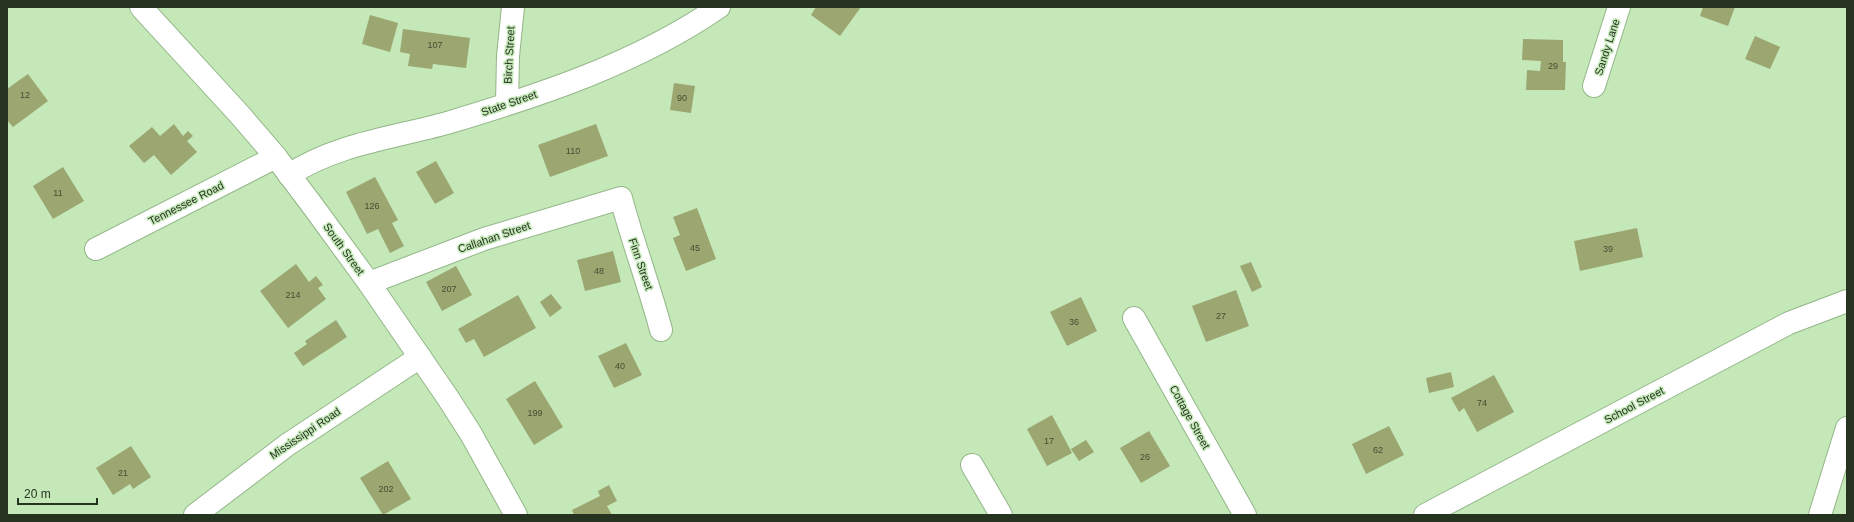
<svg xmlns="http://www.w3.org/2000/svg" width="1854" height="522" font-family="Helvetica,sans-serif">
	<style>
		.building { fill: #9ba671 }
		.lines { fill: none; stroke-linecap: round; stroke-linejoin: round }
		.minor-casing { stroke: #94b689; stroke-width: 24 }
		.tertiary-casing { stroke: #94b689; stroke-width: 24 }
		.minor { stroke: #fff; stroke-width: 22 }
		.tertiary { stroke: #fff; stroke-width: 22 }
		.labels { text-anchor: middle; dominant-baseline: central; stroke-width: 3; stroke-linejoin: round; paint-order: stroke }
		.number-label { font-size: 9px; fill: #425034 }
		.street-label { font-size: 11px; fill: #253320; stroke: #c4e8b8 }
	</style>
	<rect width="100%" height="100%" fill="#c4e8b8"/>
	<g class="building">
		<path d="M816 7H861L840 36 811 15Z"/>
		<path d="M1703 7H1735L1728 26 1700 16Z"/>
		<path d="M370 15 398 23 390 52 362 44Z"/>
		<path d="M403 29 470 38 466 68 433 64 432 69 408 66 410 54 400 52Z"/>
		<path d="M1755 36 1780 47 1770 69 1745 59Z"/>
		<path d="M1523 39 1563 40V62H1566L1565 90H1526L1527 70 1540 71 1541 61 1522 60Z"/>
		<path d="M28 74 48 101 13 127 7 120V89Z"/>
		<path d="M674 83 695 86 691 113 670 110Z"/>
		<path d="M174 124 183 136 188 131 193 136 187 141 197 152 171 175 154 155 144 163 129 146 152 127 160 136Z"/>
		<path d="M596 124 608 156 550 177 538 145Z"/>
		<path d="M436 161 454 193 435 204 416 172Z"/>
		<path d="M63 167 84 201 53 219 33 186Z"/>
		<path d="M375 177 398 220 392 223 404 246 390 253 378 229 367 234 346 192Z"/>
		<path d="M697 208 716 259 686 271 673 238 680 235 673 217Z"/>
		<path d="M1637 228 1643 257 1580 271 1574 241Z"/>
		<path d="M613 251 621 282 585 291 577 260Z"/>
		<path d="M1251 262 1262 287 1252 292 1240 266Z"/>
		<path d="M296 264 309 282 316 276 323 285 318 288 326 299 288 328 260 291Z"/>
		<path d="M456 266 472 295 442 311 426 282Z"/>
		<path d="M1236 290 1249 326 1206 342 1192 306Z"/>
		<path d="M551 294 562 308 550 317 540 302Z"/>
		<path d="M518 295 536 328 484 357 474 339 466 343 458 329Z"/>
		<path d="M1081 297 1097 331 1067 346 1050 312Z"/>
		<path d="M336 320 347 337 303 366 294 353 307 344 305 341Z"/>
		<path d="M626 343 642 375 614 388 598 356Z"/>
		<path d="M1451 372 1454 387 1429 393 1426 378Z"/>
		<path d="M1494 375 1514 412 1477 432 1464 408 1459 412 1451 398Z"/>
		<path d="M535 381 563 427 534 445 506 399Z"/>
		<path d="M1052 415 1072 453 1047 466 1027 429Z"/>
		<path d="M1389 426 1404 455 1366 474 1352 444Z"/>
		<path d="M1149 431 1170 466 1141 483 1120 448Z"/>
		<path d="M1086 440 1094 452 1079 461 1071 449Z"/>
		<path d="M131 446 151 477 133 489 130 484 113 495 96 468Z"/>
		<path d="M388 461 411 499 383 515 360 478Z"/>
		<path d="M609 485 617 501 607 506 612 515H574L572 510 600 496 598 491Z"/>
	</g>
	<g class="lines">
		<defs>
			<g id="minor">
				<path d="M1594 86 1619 7"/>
				<path d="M507 104 508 56 513 7"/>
				<path d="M96 249 276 157"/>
				<path d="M369 283 484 239 621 198C633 243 649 285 661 330"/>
				<path d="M1134 318 1245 515"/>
				<path d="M972 465 1001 515"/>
				<path d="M195 515 287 445 420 357"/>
				<path d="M1425 515 1789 323 1847 301"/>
				<path d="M1820 515 1847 428"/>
			</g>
			<g id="tertiary">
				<path d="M141 7 240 115 276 157 315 209 369 283 448 398 471 434 516 515"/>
				<path d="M289 175C336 144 393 138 447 123 541 95 638 63 719 7"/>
			</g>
		</defs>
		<use href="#minor" class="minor-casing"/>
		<use href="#tertiary" class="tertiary-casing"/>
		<use href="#minor" class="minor"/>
		<use href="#tertiary" class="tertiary"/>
	</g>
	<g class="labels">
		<g class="number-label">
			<text x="435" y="45">107</text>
			<text x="1553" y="66">29</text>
			<text x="25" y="95">12</text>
			<text x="682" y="98">90</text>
			<text x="573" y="151">110</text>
			<text x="58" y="193">11</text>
			<text x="372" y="206">126</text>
			<text x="695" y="248">45</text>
			<text x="1608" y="249">39</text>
			<text x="599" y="271">48</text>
			<text x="449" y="289">207</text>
			<text x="293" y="295">214</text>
			<text x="1221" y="316">27</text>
			<text x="1074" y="322">36</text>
			<text x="620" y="366">40</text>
			<text x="1482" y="403">74</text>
			<text x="535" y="413">199</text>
			<text x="1049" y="441">17</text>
			<text x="1378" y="450">62</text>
			<text x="1145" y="457">26</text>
			<text x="123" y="473">21</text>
			<text x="386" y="489">202</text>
		</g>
		<g class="street-label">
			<text transform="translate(1607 47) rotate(-72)">Sandy Lane</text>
			<text transform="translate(509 55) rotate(-87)">Birch Street</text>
			<text transform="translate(509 103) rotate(-19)">State Street</text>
			<text transform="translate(186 203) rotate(-27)">Tennessee Road</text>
			<text transform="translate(494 237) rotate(-19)">Callahan Street</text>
			<text transform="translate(344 249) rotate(54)">South Street</text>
			<text transform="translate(641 264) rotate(71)">Finn Street</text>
			<text transform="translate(1634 405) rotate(-28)">School Street</text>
			<text transform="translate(1190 417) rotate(61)">Cottage Street</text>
			<text transform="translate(305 433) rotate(-34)">Mississippi Road</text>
		</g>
	</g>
	<rect width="1854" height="522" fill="none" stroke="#253320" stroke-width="16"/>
	<path d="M18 498v6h79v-6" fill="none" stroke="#253320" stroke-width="2"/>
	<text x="24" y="498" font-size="12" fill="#253320" stroke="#c4e8b8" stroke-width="3" paint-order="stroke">20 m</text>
</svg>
